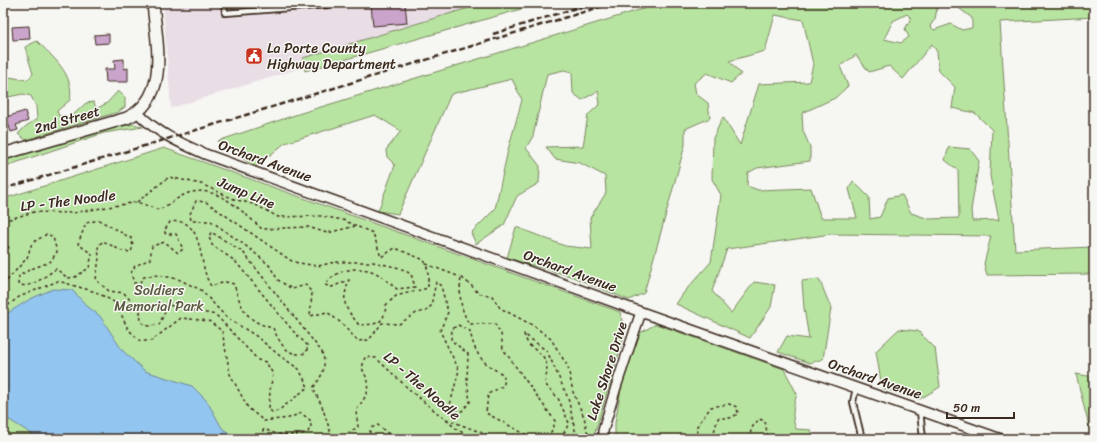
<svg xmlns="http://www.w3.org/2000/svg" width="1097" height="442" font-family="Sriracha,sans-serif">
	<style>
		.built { fill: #e9dde6 }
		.green { fill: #b8e4a1; stroke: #7a8760; fill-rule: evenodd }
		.water { fill: #92c5ef; stroke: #6f879b }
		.building { fill: #cba4cb; stroke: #3b2a1e }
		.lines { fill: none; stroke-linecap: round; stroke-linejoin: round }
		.service-casing { stroke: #3b2a1e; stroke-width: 8 }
		.minor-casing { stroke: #3b2a1e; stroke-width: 12 }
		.tertiary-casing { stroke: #3b2a1e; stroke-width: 14 }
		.path { stroke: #3b2a1e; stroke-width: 1.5; stroke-dasharray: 3 3; stroke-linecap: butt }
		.service { stroke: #f6f6f2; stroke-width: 4.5 }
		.minor { stroke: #f6f6f2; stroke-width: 9 }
		.tertiary { stroke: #f6f6f2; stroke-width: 11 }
		.rail { stroke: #3b2a1e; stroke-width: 2.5; stroke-dasharray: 6 3; stroke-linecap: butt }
		.labels { text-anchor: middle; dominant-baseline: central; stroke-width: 3; stroke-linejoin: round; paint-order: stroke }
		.poi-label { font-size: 14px; fill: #3b2a1e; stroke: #f6f6f2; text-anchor: start }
		.street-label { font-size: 14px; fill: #3b2a1e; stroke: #f6f6f2 }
		.park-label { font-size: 14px; fill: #5a583f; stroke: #f6f6f2 }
	</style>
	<rect width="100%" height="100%" fill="#f6f6f2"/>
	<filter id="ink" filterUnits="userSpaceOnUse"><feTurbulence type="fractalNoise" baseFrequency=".025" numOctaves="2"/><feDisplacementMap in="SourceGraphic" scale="8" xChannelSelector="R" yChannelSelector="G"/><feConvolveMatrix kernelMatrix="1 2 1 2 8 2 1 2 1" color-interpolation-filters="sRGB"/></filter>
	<g filter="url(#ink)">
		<path class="built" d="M163 3H512L171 108Z"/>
		<g class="green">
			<path d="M485 3H542L305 71 303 58Z"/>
			<path d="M662 3H938L935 19 930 26 934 30 951 24 962 30 972 28V18L952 3H1094V17L1000 22 1015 250 1094 247V274L987 275 984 264 991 236 831 234 727 249 712 291 731 313 754 282 775 285 771 307 750 338 676 304 685 291 711 262 721 195 712 179 713 138 723 117 740 145 759 84 809 82 813 64 803 20 775 15 765 51 729 61 741 74 731 83 707 73 694 83 696 94 708 103 710 118 685 129V145L644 293 629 300 570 276 507 258 516 227 565 246 592 249 590 218 606 193 605 176 580 163 555 159 546 147 583 146 588 115 600 104 598 91 582 100 573 93 572 72 564 70 547 74 533 136 526 148 540 166 539 183 517 196 504 225 476 244 471 233 495 209 508 150 522 100 512 79 451 94 398 214 378 211 395 165 387 157 386 150 401 131 375 115 285 143 255 167 218 141 298 114ZM907 14 911 18 905 29 909 37 901 43 884 39 893 21ZM932 44 937 52 939 71 955 87 952 108 975 113 992 130 990 176 999 220 972 221 971 210 979 161 970 149 949 147 945 160 958 170 959 218 929 219 911 213 902 195 888 198 880 217 870 219 869 197 853 181 849 189 857 218H821L811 188 758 190 747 186 748 173 757 168 810 161V147L803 131 802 113 835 98 848 86 840 66 856 55 869 72 889 66 903 79Z"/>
			<path d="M37 41C53 57 75 75 70 100L57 111 59 116H72L86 103 94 102 96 109 107 103 118 91 125 97V107L118 112 26 140 18 134 26 126 37 119 36 106 31 96 23 94 3 98V76L27 80 33 74 25 47Z"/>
			<path d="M134 124 143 127 104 133 3 167V159L105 129Z"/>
			<path d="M164 148 620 312 625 333 593 439H3V199Z"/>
			<path d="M819 279 831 308 823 359 810 363 778 352 787 336 809 339 804 308 802 281Z"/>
			<path d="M656 324 784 369 797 394C793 407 791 416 796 429L811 430 813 435 811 439H615V423L624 372 640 333Z"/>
			<path d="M899 329 918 331 935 348 940 387 920 399 882 388 876 351Z"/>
			<path d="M1076 374 1094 377V439H1092Z"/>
		</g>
		<path class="water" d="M53 289 72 290 87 306 100 316 122 350 145 371 192 386 207 401 222 428 237 439H40L3 416V316L30 299Z"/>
		<g class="building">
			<path d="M371 3H405L407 23 373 26Z"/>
			<path d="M29 26 30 39 13 40 12 27Z"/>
			<path d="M109 34V43L95 44 94 35Z"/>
			<path d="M124 59V69L128 68V82H106L105 69H115L114 60Z"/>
			<path d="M25 111 28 121 16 125 18 130 11 132 6 117Z"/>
		</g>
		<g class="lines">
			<defs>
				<g id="service">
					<path d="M224 3 225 13 328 5V3"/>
					<path d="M856 388 853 402 862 439"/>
					<path d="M920 411 923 439"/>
				</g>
				<g id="minor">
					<path d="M138 113C157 133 180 143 205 154L641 312 1001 439"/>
					<path d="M603 439V431L616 387 641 312"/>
				</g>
				<path id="tertiary" d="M3 154 127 118C171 97 156 42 153 3"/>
			</defs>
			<use href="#service" class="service-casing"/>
			<use href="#minor" class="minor-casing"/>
			<use href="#tertiary" class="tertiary-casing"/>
			<g class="path">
				<path d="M137 202 169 177 201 184 234 199 256 205 278 217 321 216 343 220 356 226"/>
				<path d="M3 221 34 212 73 213 137 202 159 210C169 205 181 194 192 192 219 186 244 213 262 229L308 227 327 233 356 226 373 233 381 257 395 248 424 260 428 270V288L396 296 386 305C384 325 377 324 359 325 344 306 341 304 349 280L332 287 325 285C335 269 360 265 376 273 384 277 390 284 397 289L415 287 411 274 400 268 373 262H335L318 266 293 262 206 202 196 201 190 214 191 221H211L250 249 269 265 278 280 292 289 306 285 312 293 310 316 327 312 340 322 358 341 369 340 382 323 399 324 418 312H425L431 306 436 282 441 286 448 312 440 331 459 370 450 405 454 411H462L470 402 467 380 468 354 451 340 452 329 458 325 470 331C475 354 481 363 503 374L505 380 503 386 488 394 486 413 534 439 548 436 553 429 555 421 503 349 501 334 495 324H469C460 308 459 295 461 277L472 286 478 293 492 296 500 308 534 326 551 339 568 367 573 392 584 417 589 439"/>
				<path d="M3 242 9 248 3 259"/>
				<path d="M426 264 460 277"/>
				<path d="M3 285 27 258 32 243 47 234 53 237 57 252 50 262 31 269 19 276 18 284C30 290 45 276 56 269L68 278 75 277 89 268 92 254 78 244 86 223 99 220 131 238 133 246 131 252 122 251 103 241 98 246 99 258 96 280 109 291 124 293 140 311 141 322 148 326 159 325 168 305 216 315 258 360 266 362 273 374 270 390 269 409 272 412 278 411 308 387 299 369 280 356 256 336 226 317 201 290 178 279 158 275 144 277 140 282 134 283 131 273 135 266 150 259 152 246 165 242 178 253 183 249 176 234H166L164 231 170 222C201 216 199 255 206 275 207 279 209 283 211 286L226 282 234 284C241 308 246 322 273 328 280 343 287 358 306 353L308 346 294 332 235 261 212 245 209 237 211 232 243 252 322 352C327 367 323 375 313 388L322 406 331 434 340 438 358 427 356 411 367 394 368 381 362 368 365 357 376 358 412 392 458 430 474 439"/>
				<path d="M3 309 19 297 58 281 96 292 116 303 128 329 140 341H151L181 318 209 321 222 331 230 374 248 408 264 421 289 418 301 413 310 420 311 426 308 432C292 437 279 436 264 429L260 436V439"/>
				<path d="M446 419 493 437"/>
				<path d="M368 439 371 428 378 425 391 436 408 439"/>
				<path d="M476 439 493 437 498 439"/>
				<path d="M561 439 569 423 558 398 545 384C546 377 549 364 544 358 536 347 529 351 524 334L547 351 568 398 577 439"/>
				<path d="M697 439V426L711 407 729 404 737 407 738 414 730 418H718L712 439"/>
				<path d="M748 439 753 426 759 419 765 421 768 439"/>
			</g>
			<use href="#service" class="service"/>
			<use href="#minor" class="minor"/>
			<use href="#tertiary" class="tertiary"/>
			<g class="rail">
				<path d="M493 34 592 3"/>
				<path d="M3 189 613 3"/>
			</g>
		</g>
	</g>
	<defs>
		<symbol id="civic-square" viewBox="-11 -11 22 22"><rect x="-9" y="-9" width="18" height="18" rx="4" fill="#c8321e" stroke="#f6f6f2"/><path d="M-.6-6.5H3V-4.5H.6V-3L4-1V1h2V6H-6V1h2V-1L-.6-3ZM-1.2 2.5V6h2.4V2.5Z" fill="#fff"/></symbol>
	</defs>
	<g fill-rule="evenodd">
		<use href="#civic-square" x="244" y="46" width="20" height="20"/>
	</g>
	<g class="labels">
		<g class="poi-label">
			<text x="267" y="48">La Porte County<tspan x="267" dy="16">Highway Department</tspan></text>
		</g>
		<g class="street-label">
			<text transform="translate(67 120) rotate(-16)">2nd Street</text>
			<text transform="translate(265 161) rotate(20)">Orchard Avenue</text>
			<text transform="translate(246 193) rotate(23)">Jump Line</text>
			<text transform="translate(68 201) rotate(-7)">LP - The Noodle</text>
			<text transform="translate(570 271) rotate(20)">Orchard Avenue</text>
			<text transform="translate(607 371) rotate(-72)">Lake Shore Drive</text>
			<text transform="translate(875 379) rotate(19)">Orchard Avenue</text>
			<text transform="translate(422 386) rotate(41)">LP - The Noodle</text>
		</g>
		<g class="park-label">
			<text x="159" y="290">Soldiers<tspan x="159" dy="16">Memorial Park</tspan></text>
		</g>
	</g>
	<rect width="1097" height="442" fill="none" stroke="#f6f6f2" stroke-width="16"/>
	<rect x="8" y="8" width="1081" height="426" fill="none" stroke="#3b2a1e" stroke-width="1.5" filter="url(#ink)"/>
	<path d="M947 412v6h67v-6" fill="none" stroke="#3b2a1e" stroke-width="2"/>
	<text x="953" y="412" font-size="12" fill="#3b2a1e" stroke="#f6f6f2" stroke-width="3" paint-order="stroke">50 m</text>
</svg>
